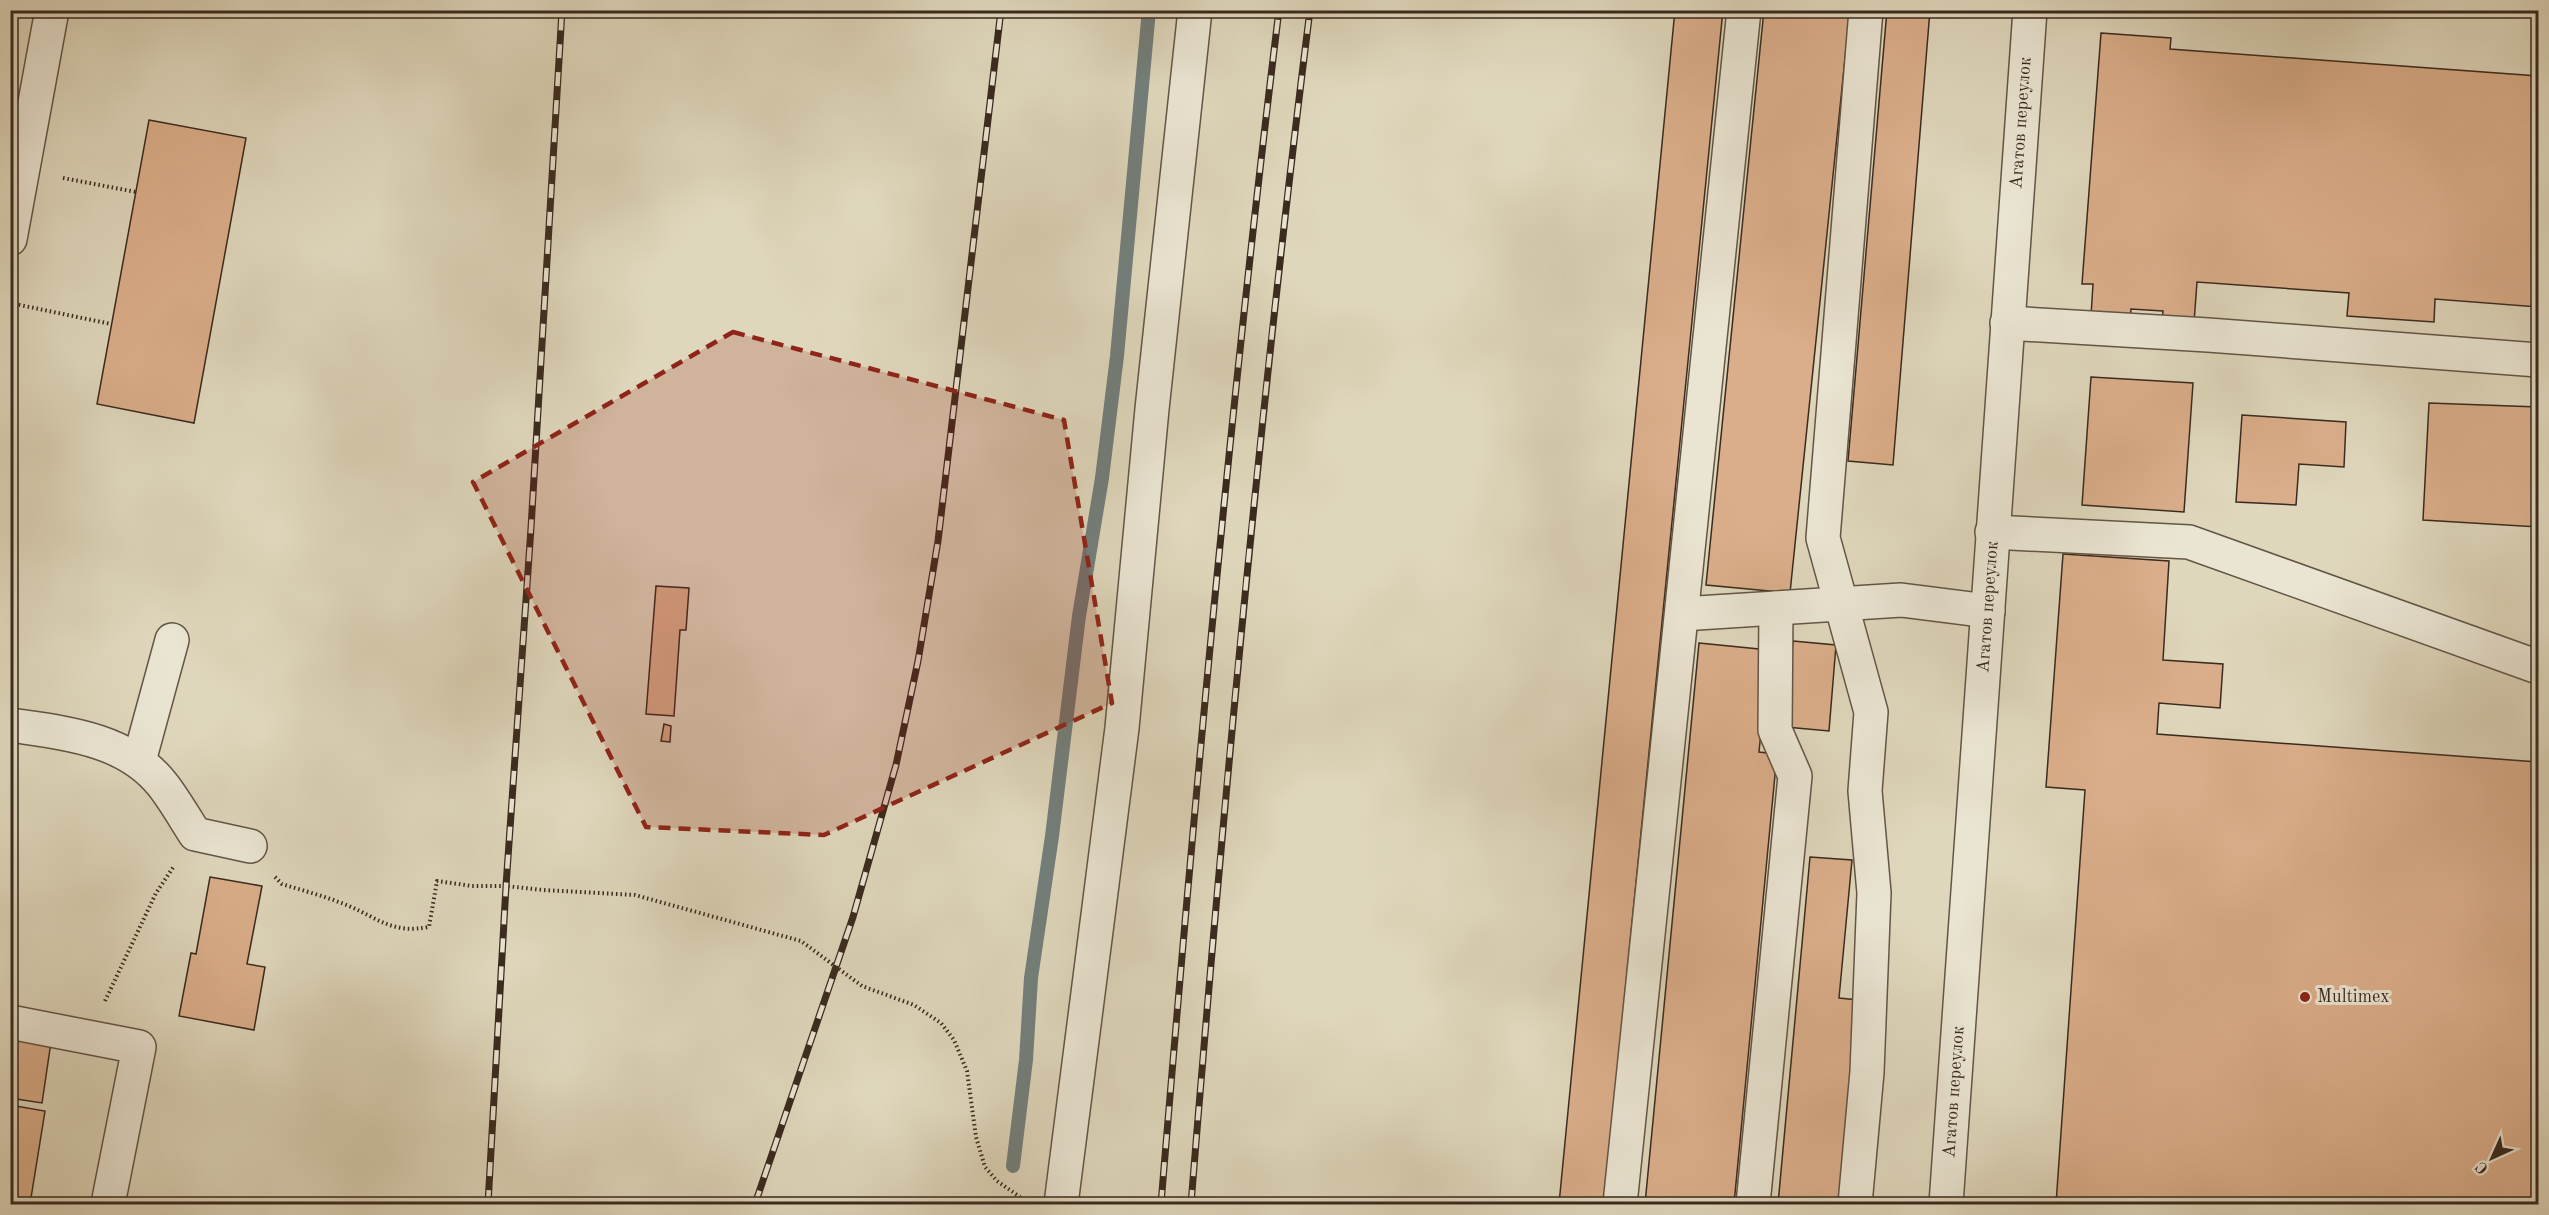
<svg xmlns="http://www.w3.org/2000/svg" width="2549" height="1215" font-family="'Old Standard TT',serif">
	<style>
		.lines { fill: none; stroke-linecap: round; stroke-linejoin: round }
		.stream { stroke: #727f7c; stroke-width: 14 }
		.building { fill: #daae8a; stroke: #3a2a1f; stroke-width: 1.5 }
		.minor-casing { stroke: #635546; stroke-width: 36 }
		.path { stroke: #3a2a1f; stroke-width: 4; stroke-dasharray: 1.5 3; stroke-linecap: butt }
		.minor { stroke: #eae5d3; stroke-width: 33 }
		.rail-casing { stroke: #3a2a1f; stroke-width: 7 }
		.rail { stroke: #eae5d3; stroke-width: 4.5; stroke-dasharray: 14; stroke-linecap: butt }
		.marked { fill: #8f2418; fill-opacity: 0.2; stroke: #8f2418; stroke-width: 4.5; stroke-dasharray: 12 8; stroke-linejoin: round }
		.poi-dot { fill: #8f2418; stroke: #eae5d3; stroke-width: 2 }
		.labels { text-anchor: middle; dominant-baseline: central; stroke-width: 6; stroke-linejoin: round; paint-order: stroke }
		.street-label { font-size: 18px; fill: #3a2a1f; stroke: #eae5d3 }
		.poi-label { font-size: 18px; fill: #3a2a1f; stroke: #eae5d3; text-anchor: start }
	</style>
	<rect width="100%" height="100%" fill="#dfd7bc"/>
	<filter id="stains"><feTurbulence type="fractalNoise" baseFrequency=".00333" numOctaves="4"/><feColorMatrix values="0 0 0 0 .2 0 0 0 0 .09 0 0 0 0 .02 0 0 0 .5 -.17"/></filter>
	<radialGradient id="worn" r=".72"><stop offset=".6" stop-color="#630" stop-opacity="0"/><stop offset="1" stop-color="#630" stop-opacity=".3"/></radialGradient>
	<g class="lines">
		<path class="stream" d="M1013 1166 1026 1060 1031 978 1052 836 1079 616 1102 478 1117 356 1149 10"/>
	</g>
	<g class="building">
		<path d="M1675 10H1723L1604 1204H1559Z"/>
		<path d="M1764 10H1850L1790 593 1706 585Z"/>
		<path d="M1887 10H1930L1893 465 1848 461Z"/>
		<path d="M2101 33 2171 38 2170 49 2538 76V307L2435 299 2434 322 2347 316 2349 293 2197 282 2194 323 2162 321 2163 311 2131 309 2130 320 2091 316 2093 284H2082Z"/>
		<path d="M149 120 246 138 194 423 97 404Z"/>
		<path d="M2091 377 2193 383 2184 512 2082 505Z"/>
		<path d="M2429 403 2538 407V527L2423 520Z"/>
		<path d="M2242 415 2346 422 2344 467 2299 464 2296 505 2236 502Z"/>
		<path d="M2063 554 2169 561 2163 660 2223 664 2220 708 2159 703 2157 734 2538 762V1204H2056L2085 790 2046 787Z"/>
		<path d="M656 586 689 588 686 630H680L674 716 646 714Z"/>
		<path d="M1793 641 1836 645 1829 731 1786 727Z"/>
		<path d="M1699 643 1769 650 1759 752 1777 754 1734 1204H1645Z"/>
		<path d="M664 724 671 726 670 742 661 741Z"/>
		<path d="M1810 857 1852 860 1839 998 1859 1000 1840 1204H1778Z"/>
		<path d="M210 877 262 886 247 964 265 967 254 1030 179 1016 191 953 196 954Z"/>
		<path d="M10 1035 51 1042 42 1103 10 1098Z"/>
		<path d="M10 1105 45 1111 30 1204H10Z"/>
	</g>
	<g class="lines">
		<defs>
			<g id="minor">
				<path d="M10 239 52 10"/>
				<path d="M2007 323 2208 335 2538 360"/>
				<path d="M1992 532 2189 542 2538 667"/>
				<path d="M1682 614 1901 600 1988 611"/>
				<path d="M10 725C64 733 125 738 162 784 174 799 184 817 195 834L250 846"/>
				<path d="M139 761 172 640"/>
				<path d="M10 1022 139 1047 108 1204"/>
				<path d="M1061 1204 1122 728 1152 409 1195 10"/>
				<path d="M1620 1204 1744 10"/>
				<path d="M1753 1204 1795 776 1775 730 1776 608"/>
				<path d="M1855 1204 1867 1072 1874 893 1865 791 1871 712 1823 538 1866 10"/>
				<path d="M1946 1204 2030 10"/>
			</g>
		</defs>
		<use href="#minor" class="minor-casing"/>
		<g class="path">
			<path d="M63 178 136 192"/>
			<path d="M10 303 111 324"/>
			<path d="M275 877 282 884C304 891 328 897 349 906 379 919 393 934 429 927L437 881 472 886H506L543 890 635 895 801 941 862 986 914 1005 941 1023 954 1040 967 1071 976 1137 985 1167 997 1181 1020 1197"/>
			<path d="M105 1001 156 893 174 866"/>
		</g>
		<use href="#minor" class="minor"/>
		<defs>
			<g id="rail">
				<path d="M488 1204 506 886 531 528 562 10"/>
				<path d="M755 1204 853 917 896 765 918 661 938 541 1001 10"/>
				<path d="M1161 1204C1194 806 1230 407 1279 10"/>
				<path d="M1191 1204C1223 806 1260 407 1310 10"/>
			</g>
		</defs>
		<use href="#rail" class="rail-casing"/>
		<use href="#rail" class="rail"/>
	</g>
	<path class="marked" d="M733 332 1064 420 1112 703 824 835 646 827 473 482Z"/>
	<circle class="poi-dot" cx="2305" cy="997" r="6"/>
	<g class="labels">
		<g class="street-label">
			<text transform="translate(2021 123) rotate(-86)">Агатов переулок</text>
			<text transform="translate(1988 607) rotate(-86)">Агатов переулок</text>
			<text transform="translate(1954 1092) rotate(-86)">Агатов переулок</text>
		</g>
		<g class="poi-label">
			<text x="2317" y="997">Multimex</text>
		</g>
	</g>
	<rect width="2549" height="1215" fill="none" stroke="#dfd7bc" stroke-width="36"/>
	<rect x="12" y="12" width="2525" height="1191" fill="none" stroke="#3a2a1f" stroke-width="3"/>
	<rect x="18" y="18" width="2513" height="1179" fill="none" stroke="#3a2a1f" stroke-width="1.5"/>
	<g transform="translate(2492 1158) rotate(225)" stroke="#eae5d3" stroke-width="4.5" paint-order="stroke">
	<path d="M0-4.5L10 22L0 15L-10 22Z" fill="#3a2a1f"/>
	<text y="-9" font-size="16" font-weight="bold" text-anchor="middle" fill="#3a2a1f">С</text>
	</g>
	<rect width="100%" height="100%" filter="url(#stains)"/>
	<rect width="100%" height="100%" fill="url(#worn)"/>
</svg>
